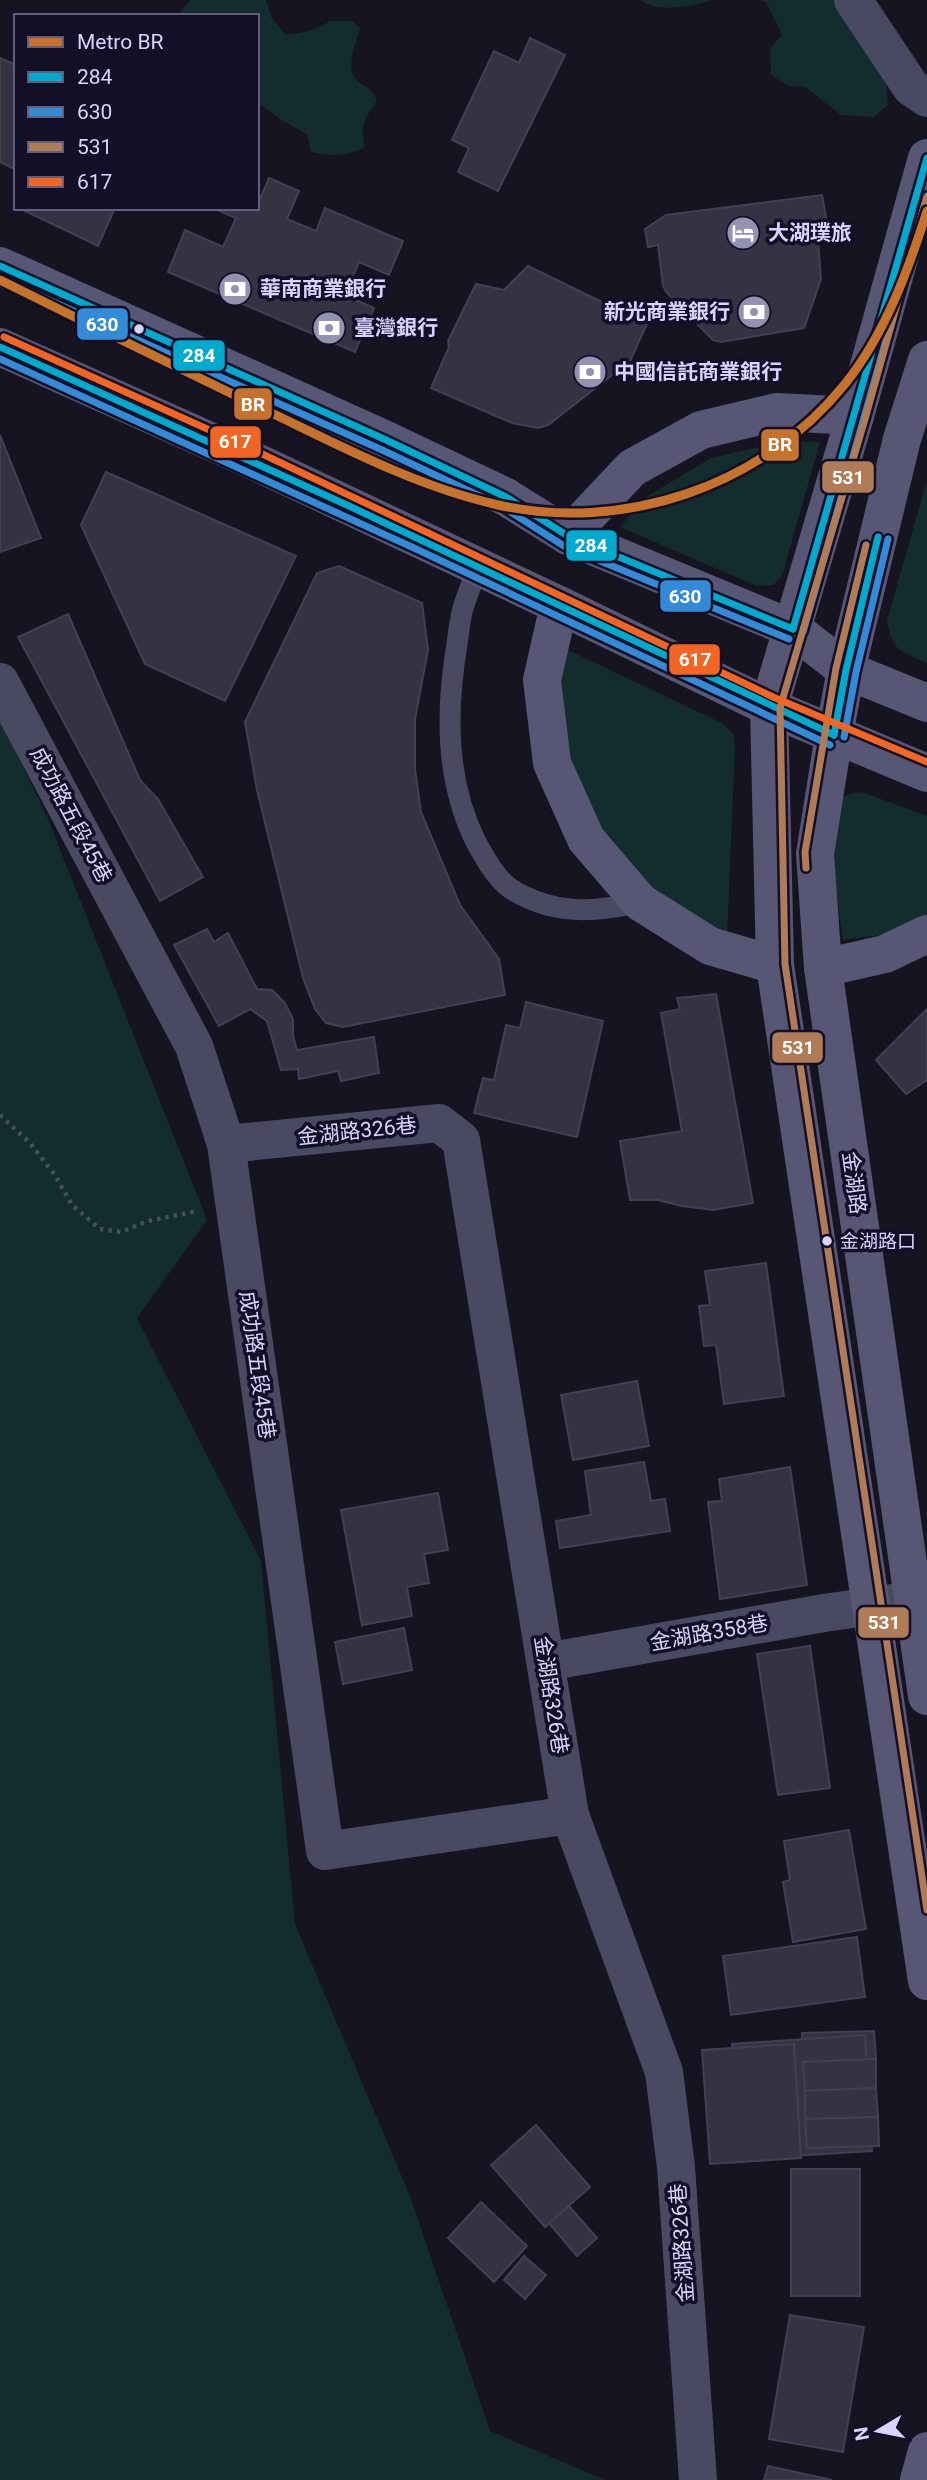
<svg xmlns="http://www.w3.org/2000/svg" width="927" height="2480" font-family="Roboto,'Noto Sans TC',sans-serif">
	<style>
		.green { fill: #132c2d }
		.building { fill: #343243; stroke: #433f54; stroke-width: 2 }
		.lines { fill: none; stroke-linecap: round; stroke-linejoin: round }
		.path { stroke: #44505f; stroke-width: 4.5; stroke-dasharray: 3.5 5; stroke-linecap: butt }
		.service { stroke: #4a4962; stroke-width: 21 }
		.minor { stroke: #4a4962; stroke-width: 38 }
		.secondary { stroke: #575674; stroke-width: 38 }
		.bus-1-casing { stroke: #130f26; stroke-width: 12 }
		.bus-2-casing { stroke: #130f26; stroke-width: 12 }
		.bus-3-casing { stroke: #130f26; stroke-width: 12 }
		.bus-4-casing { stroke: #130f26; stroke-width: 12 }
		.bus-1 { stroke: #00a9ce; stroke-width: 7 }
		.bus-2 { stroke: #338bd7; stroke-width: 7 }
		.bus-3 { stroke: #b07c57; stroke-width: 7 }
		.bus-4 { stroke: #f26522; stroke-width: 7 }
		.metro-1-casing { stroke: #130f26; stroke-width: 14 }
		.metro-1 { stroke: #c6722d; stroke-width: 9 }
		.bus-dot { fill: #d9d4ff; stroke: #130f26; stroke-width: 2.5 }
		.labels { text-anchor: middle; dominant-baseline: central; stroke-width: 7; stroke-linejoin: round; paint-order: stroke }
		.bus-label { font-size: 19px; fill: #d9d4ff; stroke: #130f26; text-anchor: start }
		.poi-label { font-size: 21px; font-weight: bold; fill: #d9d4ff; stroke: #130f26; text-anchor: start }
		.street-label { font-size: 21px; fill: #d9d4ff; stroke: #130f26 }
		.line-badge { stroke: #130f26; stroke-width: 2.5 }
		.badge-label { font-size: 19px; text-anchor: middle; font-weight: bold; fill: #fff }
	</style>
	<rect width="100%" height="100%" fill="#161421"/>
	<g class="green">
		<path d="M190 0H266L271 17 286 35 310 31 331 21H353L360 28C356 41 346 66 355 78 364 89 370 83 377 101 365 119 359 126 365 147 347 157 331 156 311 152L307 134 283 121 261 105H257V16H178Z"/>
		<path d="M640 0H713C690 6 661 14 640 0Z"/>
		<path d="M759 0H838L886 83 888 105 874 117 841 115 805 87 788 86 771 75 770 48 782 35 766 2Z"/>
		<path d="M785 441 820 442 782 576 773 585 757 586 620 527 646 497 711 458Z"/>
		<path d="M927 480V663C901 651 891 651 887 620Z"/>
		<path d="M568 650 722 723 733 734 735 748 727 936 646 892 572 798 559 657Z"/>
		<path d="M0 718 48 819 207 1220 137 1318 261 1561 295 1924 410 2196 490 2431 605 2480H0Z"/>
		<path d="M862 792 927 816V915L887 934 843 940 831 860 840 799 850 794Z"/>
	</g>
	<g class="building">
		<path d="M530 38 565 55 498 191 458 172 469 148 452 140 494 51 519 63Z"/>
		<path d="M0 58 16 65V170L0 162Z"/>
		<path d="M269 178 299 191 287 219 316 231 325 208 403 241 389 275 359 262 345 295 374 308 355 352 168 272 185 230 223 247 236 218 213 208H257V197L260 199Z"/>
		<path d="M822 195 827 223 817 229 821 279 804 328 721 342 713 340 667 293 663 286 658 245 648 247 645 229 666 215Z"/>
		<path d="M19 208H115L98 246Z"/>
		<path d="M528 266 647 324 630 361 548 425 538 428 512 423 431 388 449 347 448 341 476 284 504 290Z"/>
		<path d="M0 435 41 538 0 552Z"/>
		<path d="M106 472 296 556 225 701 145 664 81 525Z"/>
		<path d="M339 566 422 603 428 650 415 719V769L421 812 460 905 499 959 505 995 343 1027 326 1023 315 1009 303 978 257 790 245 722 317 573Z"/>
		<path d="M68 614 140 780 158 799 203 877 160 901 18 637Z"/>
		<path d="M207 929 214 942 228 933 257 989 272 990 285 1003 293 1019V1036L297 1050 374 1037 379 1073 341 1081 338 1071 299 1079 298 1069 281 1070 267 1021 250 1009 219 1026 174 945Z"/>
		<path d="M716 994 753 1203 713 1210 682 1206 658 1200H630L620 1141 682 1131 661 1013 680 1009 677 998Z"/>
		<path d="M526 1002 603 1021 577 1137 474 1113 483 1078 494 1080 506 1025 520 1028Z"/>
		<path d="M927 1009V1080L906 1094 876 1060Z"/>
		<path d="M766 1263 784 1396 724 1404 716 1345 704 1346 699 1306 710 1305 705 1271Z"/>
		<path d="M637 1381 649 1446 573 1460 561 1395Z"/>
		<path d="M644 1462 651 1501 665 1499 670 1531 560 1548 556 1521 591 1515 585 1471Z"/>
		<path d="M790 1467 807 1585 720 1599 708 1502 722 1501 719 1479Z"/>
		<path d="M438 1493 448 1550 424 1554 429 1583 407 1587 412 1616 362 1625 341 1510Z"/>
		<path d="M404 1628 412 1670 343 1684 335 1642Z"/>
		<path d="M810 1646 830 1788 778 1795 757 1654Z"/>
		<path d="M849 1830 866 1929 793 1942 783 1882 790 1880 784 1841Z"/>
		<path d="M857 1937 865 1997 731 2015 723 1956Z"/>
		<path d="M874 2031 876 2059 803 2062 802 2033Z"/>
		<path d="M865 2035 872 2151 740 2159 732 2044Z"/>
		<path d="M794 2044 801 2158 710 2164 702 2050Z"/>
		<path d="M876 2059V2088L805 2091 803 2062Z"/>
		<path d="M876 2088 878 2117 805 2119V2091Z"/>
		<path d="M878 2117 879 2146 807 2148 805 2119Z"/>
		<path d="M536 2125 590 2187 545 2227 491 2165Z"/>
		<rect x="791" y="2169" width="69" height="127"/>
		<path d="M481 2202 527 2246 494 2282 448 2238Z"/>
		<path d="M569 2206 597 2238 577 2256 549 2223Z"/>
		<path d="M524 2256 546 2275 525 2299 504 2280Z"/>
		<path d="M790 2315 864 2327 843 2452 769 2439Z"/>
		<path d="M768 2466 832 2480H764Z"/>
	</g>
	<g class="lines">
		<path class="path" d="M0 1115 29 1142 55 1175 72 1205 100 1229 121 1232 148 1221 198 1211"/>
		<path class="service" d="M478 567C474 578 469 590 465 602 460 615 459 630 457 644 446 710 445 780 476 842 485 858 496 879 511 889 553 915 594 913 640 902"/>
		<g class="minor">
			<path d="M853 0 911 87 927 98"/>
			<path d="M0 682 194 1046 226 1144 325 1851 570 1815"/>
			<path d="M226 1144 439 1123 461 1140 570 1815 664 2072 676 2167 698 2480"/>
			<path d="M546 1662 824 1613 927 1598"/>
		</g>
		<g class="secondary">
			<path d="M927 158 855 416 769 707 775 965 927 1981"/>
			<path d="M0 266 384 439 506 497 568 536 793 629 846 670 927 703"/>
			<path d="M0 347 252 460 559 605 769 707 927 773"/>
			<path d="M927 360 902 439 846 670 834 735 815 854 823 968 927 1696"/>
			<path d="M568 536 632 468 701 430 777 412 855 416"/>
			<path d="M559 605 542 680 552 763 586 839 640 902 710 946 775 965"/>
			<path d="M823 968 885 954 927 934"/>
			<path d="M919 2480 927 2451"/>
		</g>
		<defs>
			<g id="bus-1">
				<path d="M0 266 384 439 506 497 568 536 793 629"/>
				<path d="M0 347 349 506 834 735"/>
				<path d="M793 629 927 158"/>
				<path d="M834 735 846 670 878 537"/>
			</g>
			<g id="bus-2">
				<path d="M0 278 380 449 501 506 564 546 789 639"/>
				<path d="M0 359 414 548 830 745"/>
				<path d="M803 632 927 196"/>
				<path d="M844 737 856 672 888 539"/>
			</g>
			<g id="bus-3">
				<path d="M927 197 865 419 780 708 785 964 927 1910"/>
				<path d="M806 868 805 852 836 668 866 545"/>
			</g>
			<path id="bus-4" d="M4 337 256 451 773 697 927 762"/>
		</defs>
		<use href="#bus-1" class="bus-1-casing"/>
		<use href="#bus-2" class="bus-2-casing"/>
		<use href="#bus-3" class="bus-3-casing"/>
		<use href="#bus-4" class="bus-4-casing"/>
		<use href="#bus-1" class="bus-1"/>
		<use href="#bus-2" class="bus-2"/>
		<use href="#bus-3" class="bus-3"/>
		<use href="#bus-4" class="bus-4"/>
		<defs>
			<path id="metro-1" d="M0 280C86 323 173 365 259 407 335 443 412 485 494 504 622 534 762 487 845 384 885 334 908 271 927 211"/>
		</defs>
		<use href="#metro-1" class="metro-1-casing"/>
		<use href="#metro-1" class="metro-1"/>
	</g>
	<defs>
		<symbol id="hotel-disc" viewBox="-11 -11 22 22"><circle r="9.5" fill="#9591b1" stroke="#130f26"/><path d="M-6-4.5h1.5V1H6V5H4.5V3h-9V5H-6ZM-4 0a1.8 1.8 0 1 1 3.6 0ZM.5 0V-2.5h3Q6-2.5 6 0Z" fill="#fff"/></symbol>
		<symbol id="bank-disc" viewBox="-11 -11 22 22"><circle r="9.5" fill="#9591b1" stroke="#130f26"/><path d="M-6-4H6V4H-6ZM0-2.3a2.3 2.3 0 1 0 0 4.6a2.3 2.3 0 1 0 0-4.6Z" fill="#fff"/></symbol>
	</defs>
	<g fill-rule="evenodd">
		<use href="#hotel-disc" x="724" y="214" width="38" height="38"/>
		<use href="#bank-disc" x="216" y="270" width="38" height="38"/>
		<use href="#bank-disc" x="735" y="293" width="38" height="38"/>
		<use href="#bank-disc" x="310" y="309" width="38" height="38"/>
		<use href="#bank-disc" x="571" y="353" width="38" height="38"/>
	</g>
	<g class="bus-dot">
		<circle cx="139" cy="329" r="6"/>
		<circle cx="827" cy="1241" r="6"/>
	</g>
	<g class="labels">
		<g class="bus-label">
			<text x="840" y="1241">金湖路口</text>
		</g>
		<g class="poi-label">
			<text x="768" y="233">大湖璞旅</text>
			<text x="260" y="289">華南商業銀行</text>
			<text x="730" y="312" text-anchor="end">新光商業銀行</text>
			<text x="354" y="328">臺灣銀行</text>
			<text x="614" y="372">中國信託商業銀行</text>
		</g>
		<g class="street-label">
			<text transform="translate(71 815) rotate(62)">成功路五段45巷</text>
			<text transform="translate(357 1131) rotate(-6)">金湖路326巷</text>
			<text transform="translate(854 1183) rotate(82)">金湖路</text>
			<text transform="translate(257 1365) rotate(82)">成功路五段45巷</text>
			<text transform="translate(709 1633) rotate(-10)">金湖路358巷</text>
			<text transform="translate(551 1695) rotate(81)">金湖路326巷</text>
			<text transform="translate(682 2243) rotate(-94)">金湖路326巷</text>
		</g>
	</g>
	<g class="line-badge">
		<rect x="76" y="307" width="53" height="34" rx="7" fill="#338bd7"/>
		<rect x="172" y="339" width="54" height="33" rx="7" fill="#00a9ce"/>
		<rect x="233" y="387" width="40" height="34" rx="7" fill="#c6722d"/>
		<rect x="209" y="425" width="53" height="34" rx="7" fill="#f26522"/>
		<rect x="760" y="428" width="40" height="34" rx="7" fill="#c6722d"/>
		<rect x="821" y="460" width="54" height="34" rx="7" fill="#b07c57"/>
		<rect x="565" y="529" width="53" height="33" rx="7" fill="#00a9ce"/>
		<rect x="659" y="579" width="53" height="34" rx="7" fill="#338bd7"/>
		<rect x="668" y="643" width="53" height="33" rx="7" fill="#f26522"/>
		<rect x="771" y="1031" width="53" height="33" rx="7" fill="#b07c57"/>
		<rect x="857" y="1606" width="53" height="33" rx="7" fill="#b07c57"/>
	</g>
	<g class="badge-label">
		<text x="102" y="331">630</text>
		<text x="199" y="362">284</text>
		<text x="253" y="411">BR</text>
		<text x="235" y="448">617</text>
		<text x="780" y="451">BR</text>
		<text x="848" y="484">531</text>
		<text x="591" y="552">284</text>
		<text x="685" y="603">630</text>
		<text x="695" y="666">617</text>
		<text x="798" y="1054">531</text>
		<text x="884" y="1629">531</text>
	</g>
	<rect x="14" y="14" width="245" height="196" fill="#130f26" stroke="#625e7d" stroke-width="2"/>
	<rect x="28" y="37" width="35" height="10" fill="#c6722d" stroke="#625e7d" stroke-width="2"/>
	<text x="77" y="49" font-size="21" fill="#d9d4ff">Metro BR</text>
	<rect x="28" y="72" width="35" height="10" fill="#00a9ce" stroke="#625e7d" stroke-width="2"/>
	<text x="77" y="84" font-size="21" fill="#d9d4ff">284</text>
	<rect x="28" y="107" width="35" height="10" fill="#338bd7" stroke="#625e7d" stroke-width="2"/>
	<text x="77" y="119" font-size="21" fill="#d9d4ff">630</text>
	<rect x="28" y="142" width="35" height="10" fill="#b07c57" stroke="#625e7d" stroke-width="2"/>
	<text x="77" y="154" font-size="21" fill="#d9d4ff">531</text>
	<rect x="28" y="177" width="35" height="10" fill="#f26522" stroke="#625e7d" stroke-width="2"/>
	<text x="77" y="189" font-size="21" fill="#d9d4ff">617</text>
	<g transform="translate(878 2431) rotate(260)" stroke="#130f26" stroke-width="5" paint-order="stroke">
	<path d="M0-5L12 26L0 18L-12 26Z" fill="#d9d4ff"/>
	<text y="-10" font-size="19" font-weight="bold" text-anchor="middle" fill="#d9d4ff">N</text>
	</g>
</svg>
